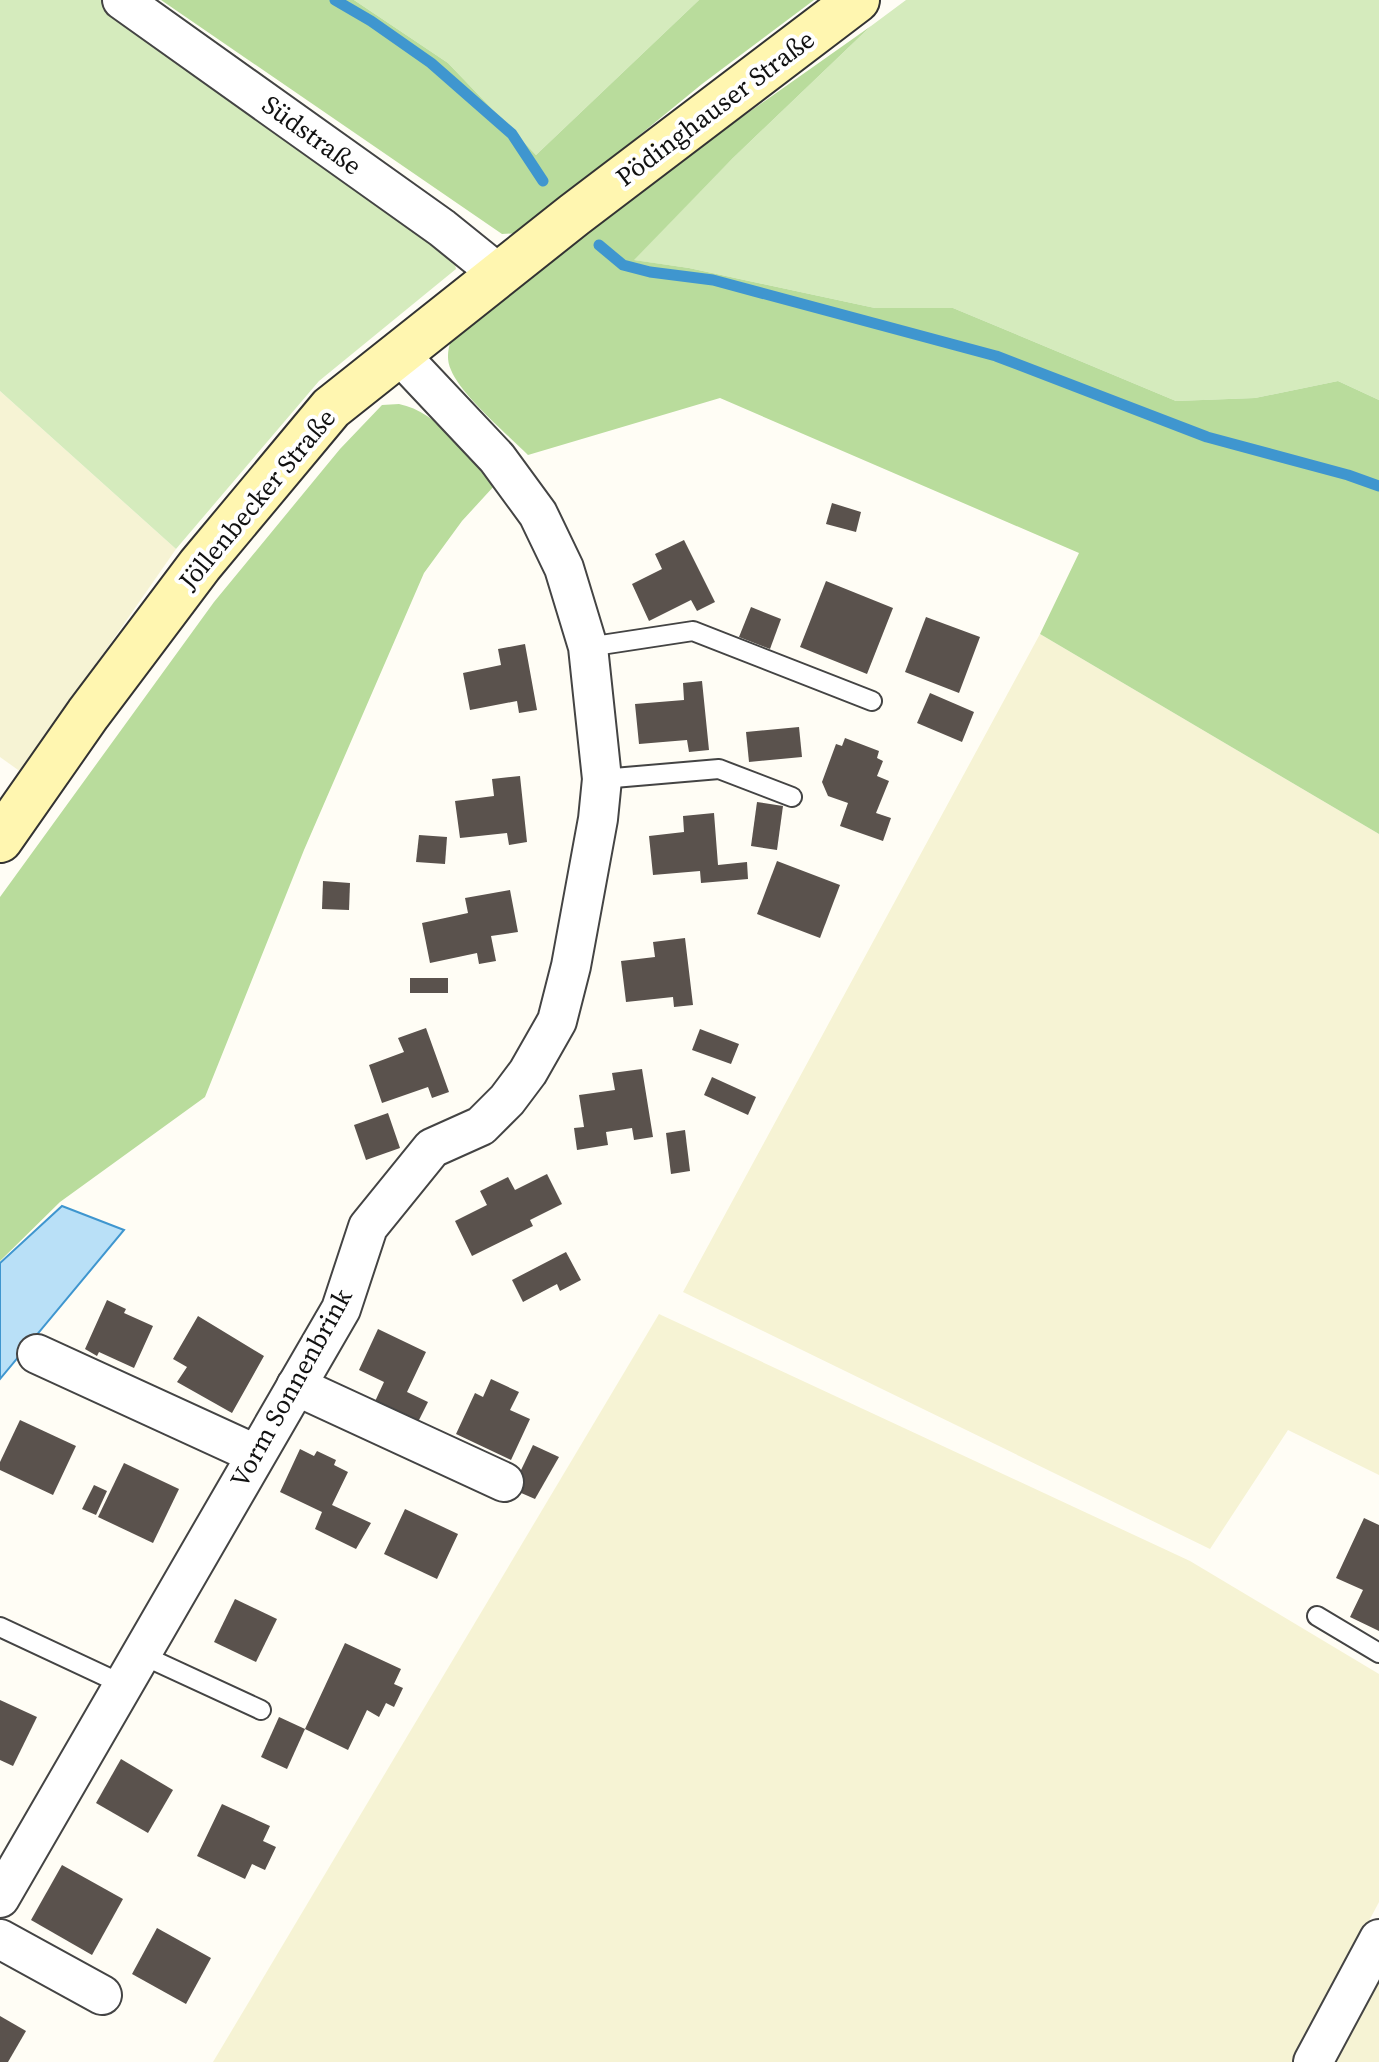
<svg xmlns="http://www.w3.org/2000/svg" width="1379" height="2062" font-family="'Source Serif 4',serif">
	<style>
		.farmland { fill: #f6f3d4 }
		.green { fill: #d5ebbd }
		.forest { fill: #b9dc9c }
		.water { fill: #b9e0f7; stroke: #3f96cf; stroke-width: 2 }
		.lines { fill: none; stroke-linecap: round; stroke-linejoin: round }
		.stream { stroke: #3f96cf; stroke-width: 11 }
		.building { fill: #5a524d }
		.service-casing { stroke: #444; stroke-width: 22 }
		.minor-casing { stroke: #444; stroke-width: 42 }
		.secondary-casing { stroke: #333; stroke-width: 48 }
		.service { stroke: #fff; stroke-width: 18 }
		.minor { stroke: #fff; stroke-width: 38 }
		.secondary { stroke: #fff6b0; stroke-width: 44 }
		.labels { text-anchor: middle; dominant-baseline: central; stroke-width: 8; stroke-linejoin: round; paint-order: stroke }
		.street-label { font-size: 26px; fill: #111; stroke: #fff }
	</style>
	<rect width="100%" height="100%" fill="#fffdf5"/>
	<g class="farmland">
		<path d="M0 391 176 549 21 772 0 757Z"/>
		<path d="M1040 634 1379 834V1475L1288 1430 1210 1549 683 1292Z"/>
		<path d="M659 1314 1190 1561 1379 1674V1902L1294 2062H213Z"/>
		<path d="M1379 1966V2062H1327Z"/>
	</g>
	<g class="green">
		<path d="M0 0H110L452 250 456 269 319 381 176 549 0 391Z"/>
		<path d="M354 0H699L536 155 448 63Z"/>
		<path d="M906 0H1379V400L1338 381 1255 398 1176 401 953 308H875L689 268 633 260 733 158 871 26Z"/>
	</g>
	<g class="forest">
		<path d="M161 0H354L448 63 536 155 699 0H814L702 84 520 233 502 234Z"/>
		<path d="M871 26 733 158 634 260 689 268 875 308H953L1176 401 1255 398 1338 381 1379 400V834L1040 634 1079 553 720 398 528 455C507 434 461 395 451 370 446 359 448 350 451 339L589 225Z"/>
		<path d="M399 404C439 412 468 456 495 485L462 521 424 573 304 850 205 1097 60 1202 0 1261V897L214 602 340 449 382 405Z"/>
	</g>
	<path class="water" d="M62 1206 124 1230 0 1379V1263Z"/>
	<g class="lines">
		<g class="stream">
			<path d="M335 0 371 21 431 63 512 134 543 181"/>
			<path d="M599 245 623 265 650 272 713 280 996 356 1207 437 1348 475 1379 486"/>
		</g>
	</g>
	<g class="building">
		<path d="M832 503 861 512 856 532 826 524Z"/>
		<path d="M684 540 715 602 697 611 691 600 649 621 632 584 662 569 655 554Z"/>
		<path d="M826 581 893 608 867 674 800 647Z"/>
		<path d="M751 607 781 619 770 649 739 637Z"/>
		<path d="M926 617 980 637 959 693 905 672Z"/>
		<path d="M525 644 537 710 519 713 517 701 470 710 463 673 501 665 498 649Z"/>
		<path d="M702 681 709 750 689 752 687 740 639 744 635 704 684 700 683 683Z"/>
		<path d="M930 693 974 712 962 742 917 723Z"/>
		<path d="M799 727 802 757 749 762 746 732Z"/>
		<path d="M845 738 879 751 877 758 883 761 877 776 889 781 876 813 891 818 883 841 840 826 848 803 828 796 822 782 836 744 842 746Z"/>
		<path d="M520 776 527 842 509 845 507 833 460 838 455 801 494 796 492 779Z"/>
		<path d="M757 802 783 806 777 850 751 846Z"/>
		<path d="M714 813 718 865 747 862 748 879 701 883 700 871 653 875 649 836 684 832 683 816Z"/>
		<path d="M419 835 447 837 445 864 416 862Z"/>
		<path d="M777 861 840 885 820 938 757 914Z"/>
		<path d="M323 881 350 883 349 910 322 909Z"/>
		<path d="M510 890 518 932 491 936 496 961 479 964 477 953 430 963 422 923 468 913 465 898Z"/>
		<path d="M685 938 693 1005 674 1007 673 997 626 1002 621 961 655 957 653 942Z"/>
		<rect x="410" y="978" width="38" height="15"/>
		<path d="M426 1028 449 1092 432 1098 428 1087 382 1103 369 1065 404 1052 398 1038Z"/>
		<path d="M700 1029 739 1044 731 1064 692 1050Z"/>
		<path d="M642 1069 653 1137 634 1140 632 1128 606 1132 608 1145 577 1150 574 1128 584 1127 579 1095 615 1090 612 1073Z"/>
		<path d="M712 1077 756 1097 748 1115 704 1095Z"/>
		<path d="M388 1113 400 1148 366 1160 354 1125Z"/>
		<path d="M685 1130 690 1171 671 1174 666 1133Z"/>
		<path d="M547 1174 562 1204 530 1220 533 1226 472 1256 455 1221 487 1205 480 1191 508 1177 515 1190Z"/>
		<path d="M566 1252 581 1280 560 1291 557 1284 523 1302 512 1280Z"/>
		<path d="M107 1300 126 1309 124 1313 153 1326 134 1368 99 1352 97 1356 85 1349Z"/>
		<path d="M198 1316 264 1356 232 1413 177 1382 187 1367 173 1359Z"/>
		<path d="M378 1329 426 1352 407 1392 428 1402 414 1430 371 1410 384 1382 359 1370Z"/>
		<path d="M491 1379 519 1392 510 1410 530 1419 511 1460 456 1434 475 1393 483 1397Z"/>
		<path d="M20 1420 76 1446 53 1495 0 1470V1462Z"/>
		<path d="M533 1445 559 1457 535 1499 512 1489Z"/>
		<path d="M300 1449 314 1456 317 1451 336 1460 334 1465 348 1472 332 1505 371 1523 356 1549 315 1529 322 1512 280 1492Z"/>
		<path d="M124 1463 179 1489 153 1543 98 1517Z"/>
		<path d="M94 1485 107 1491 96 1515 82 1509Z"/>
		<path d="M405 1509 458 1534 437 1579 384 1554Z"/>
		<path d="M1364 1518 1379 1525V1631L1350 1617 1363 1590 1336 1578Z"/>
		<path d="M235 1599 277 1619 256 1662 214 1642Z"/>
		<path d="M345 1643 401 1669 394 1684 403 1688 394 1707 386 1703 379 1717 367 1710 348 1750 305 1729Z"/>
		<path d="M0 1700 37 1717 13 1766 0 1760Z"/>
		<path d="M279 1717 305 1729 287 1769 261 1757Z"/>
		<path d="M121 1759 173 1790 148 1833 96 1803Z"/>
		<path d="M222 1804 270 1826 263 1841 276 1847 265 1870 252 1864 245 1879 197 1856Z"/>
		<path d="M62 1865 123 1899 92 1955 31 1920Z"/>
		<path d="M157 1928 211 1958 186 2004 132 1974Z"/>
		<path d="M0 2016 26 2031 8 2062H0Z"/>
	</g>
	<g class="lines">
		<defs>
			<g id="service">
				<path d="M588 647 693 631 872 701"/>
				<path d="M602 779 719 769 792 797"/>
				<path d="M1317 1616 1379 1653"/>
				<path d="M0 1627 124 1685"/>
				<path d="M142 1655 261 1710"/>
			</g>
			<g id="minor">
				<path d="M122 0 442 228 499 274"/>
				<path d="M37 1354 255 1454"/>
				<path d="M296 1386 504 1482"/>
				<path d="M0 1898 341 1309 368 1227 432 1148 481 1126 507 1100 528 1072 557 1021 571 966 598 819 602 779 588 647 564 568 538 514 497 458 399 354"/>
				<path d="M0 1939 102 1995"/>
				<path d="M1313 2062 1379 1939"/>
			</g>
			<path id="secondary" d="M0 840 88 714 200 565 331 408 574 215 857 0"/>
		</defs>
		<use href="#service" class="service-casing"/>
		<use href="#minor" class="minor-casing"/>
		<use href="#secondary" class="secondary-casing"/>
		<use href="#service" class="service"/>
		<use href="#minor" class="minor"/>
		<use href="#secondary" class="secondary"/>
	</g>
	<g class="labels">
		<g class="street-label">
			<text transform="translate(715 108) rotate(-37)">Pödinghauser Straße</text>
			<text transform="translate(312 135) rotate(36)">Südstraße</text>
			<text transform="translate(257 499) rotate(-50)">Jöllenbecker Straße</text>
			<text transform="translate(291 1388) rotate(-61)">Vorm Sonnenbrink</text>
		</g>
	</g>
</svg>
